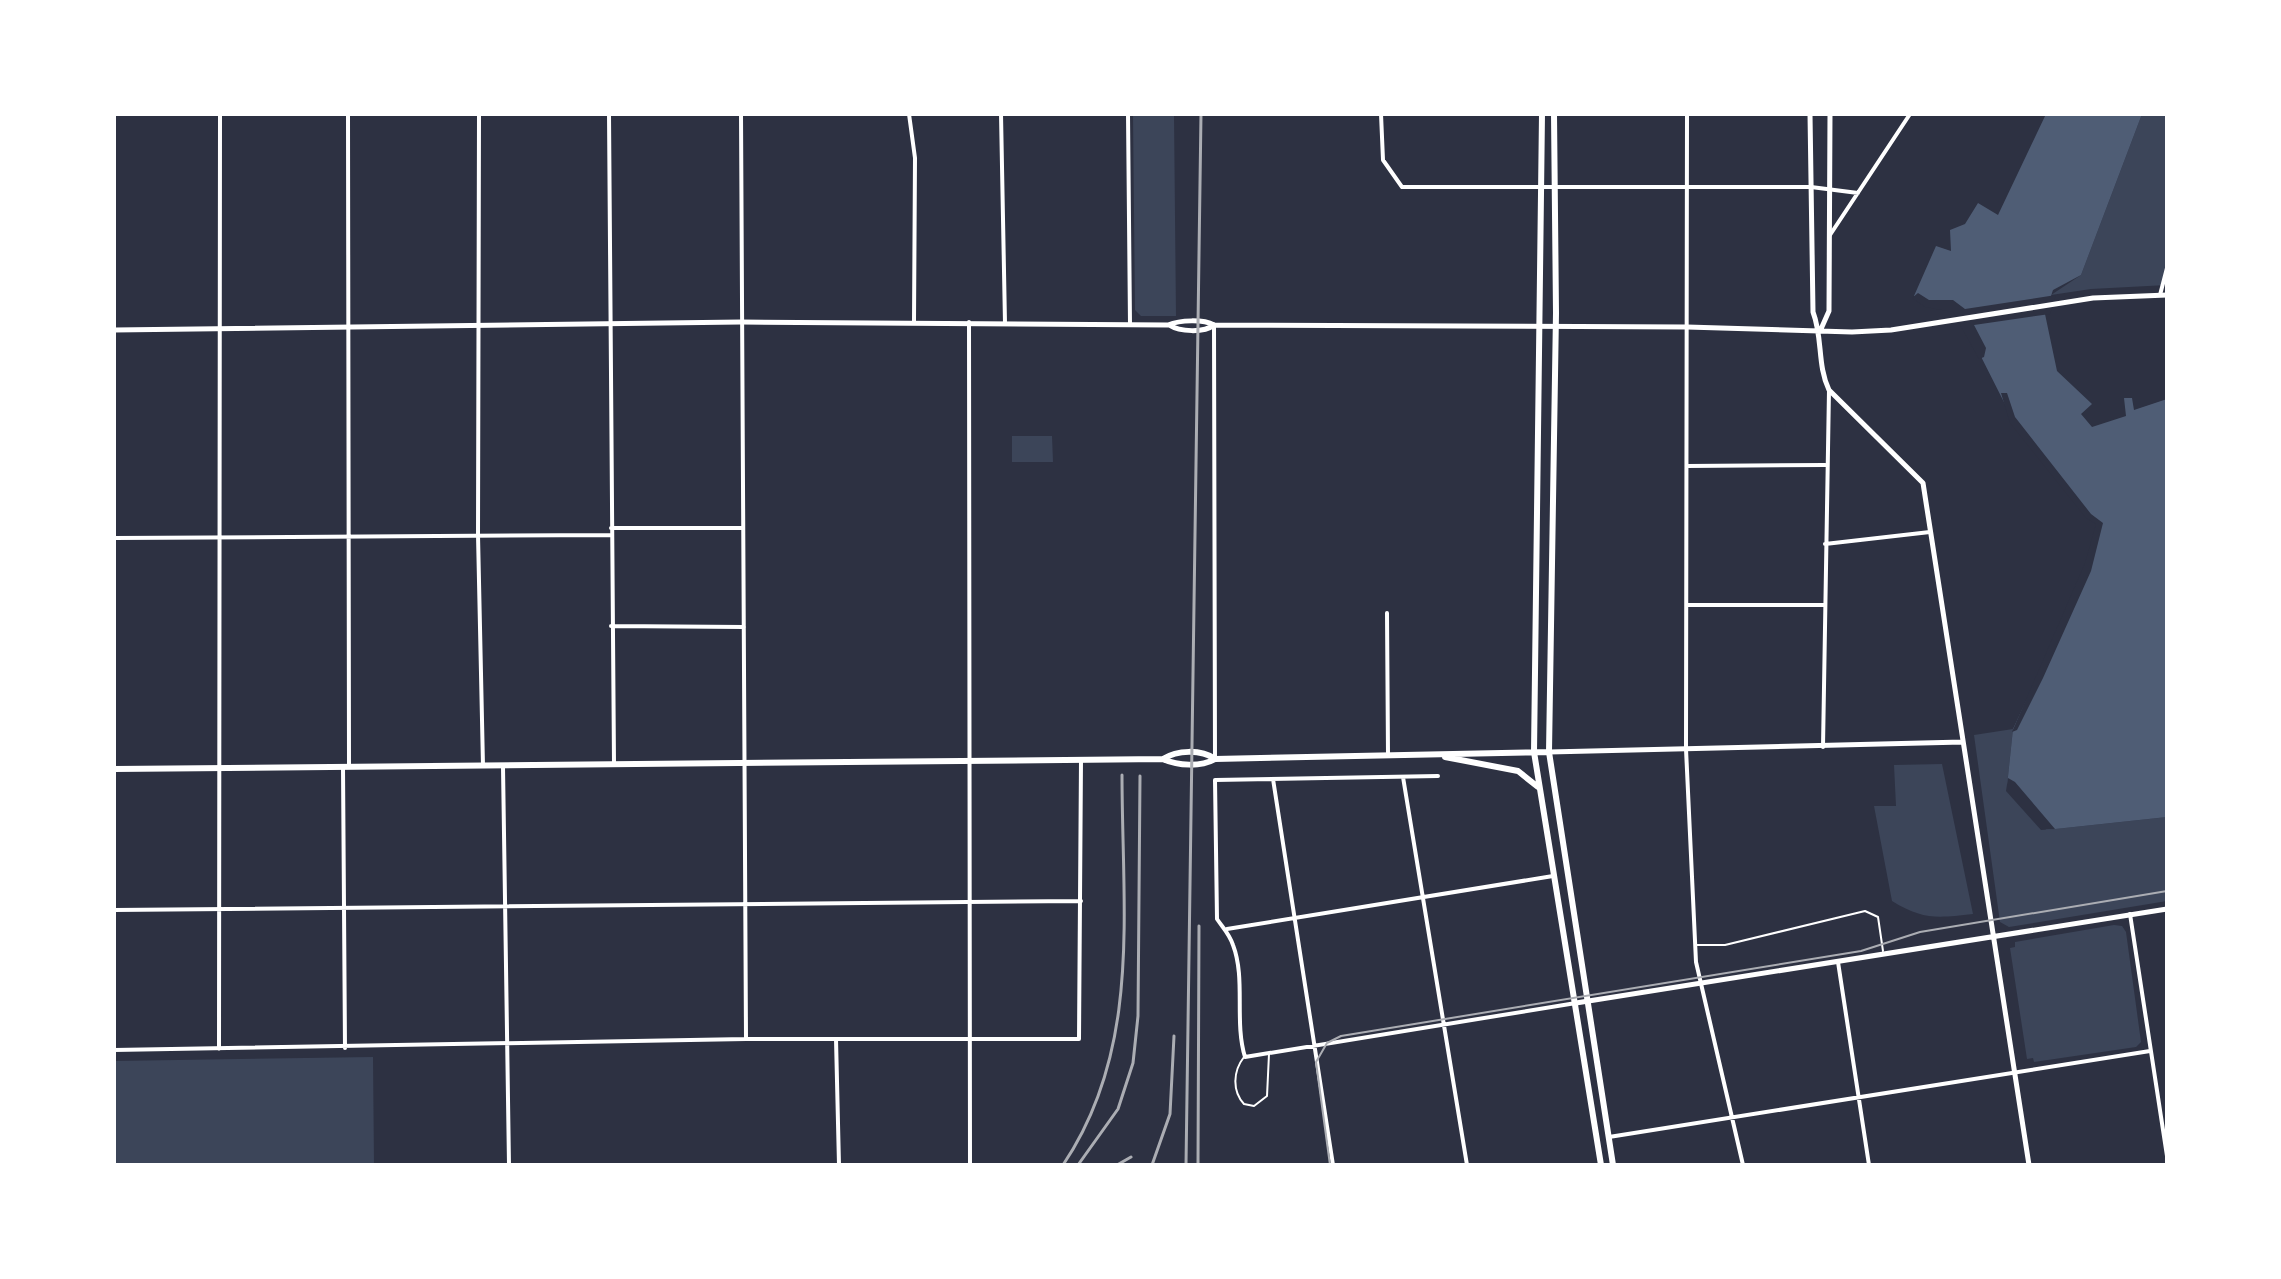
<svg xmlns="http://www.w3.org/2000/svg" width="2281" height="1279" font-family="'Playfair Display',serif">
<style>
.green{fill:#3c4559}
.water{fill:#4f5d75}
.pier{fill:#2d3142}
.lines{fill:none;stroke-linecap:round;stroke-linejoin:round}
.service{stroke:#fff;stroke-width:2}
.minor{stroke:#fff;stroke-width:4}
.tertiary{stroke:#fff;stroke-width:5}
.primary{stroke:#fff;stroke-width:6}
.tram{stroke:#abadb3;stroke-width:2}
.rail{stroke:#abadb3;stroke-width:3}
</style>
<rect width="100%" height="100%" fill="#2d3142"/>
<path class="green" d="M1133 114H1174L1176 316H1141L1135 310Z
M2142 114H2167V285L2091 289 2051 295 2081 275Z
M1012 436H1052L1053 462H1012Z
M2013 729 2007 786 2046 830 2167 817V901L2009 927 2000 922 1974 735Z
M1942 764 1973 914C1937 918 1923 920 1892 901L1874 806H1896L1894 765Z
M2114 925 2122 926 2126 932 2141 1042 2136 1047 2034 1062 2033 1058 2027 1059 2010 948 2015 947V942Z
M373 1057 374 1165H114V1061Z"/>
<path class="water" d="M2046 114H2142L2081 275 2053 290 2045 314 2057 371 2092 404 2081 414 2092 427 2126 416 2124 398H2132L2134 410 2167 399V817L2046 830 2007 786 2013 729 2090 562 2100 526 2013 420 1957 309 1914 296 1936 246 1951 251 1950 230 1965 224 1978 203 1998 215Z"/>
<path class="pier" d="M1918 293 1929 300H1953L1965 309 2056 295 2050 314 1974 325 1986 348 1984 357 1979 359 1953 312 1925 307 1912 298Z
M2001 393H2007L2015 417 2091 514 2103 523 2091 571 2043 678 2017 730 2012 732 2085 563 2096 524 2086 518 2010 423Z
M2008 778 2015 782 2055 829 2041 830 2006 791Z"/>
<g class="lines">
<path class="service" d="M1696 945H1725L1865 911 1878 917 1883 951
M1244 1057C1233 1071 1232 1091 1244 1104L1254 1106 1267 1096 1269 1054"/>
<path class="minor" d="M348 114 349 767
M479 114 478 535 483 766
M609 114 614 764
M741 114 746 1039
M909 114 915 158 914 322
M1001 114 1005 323
M1128 114 1130 325
M1381 114 1383 160 1402 187H1811L1858 193
M1687 114 1686 749 1696 962 1743 1165
M1830 235 1910 114
M2160 295 2167 268
M969 322 970 1165
M1214 325 1215 759
M1687 466 1825 465
M611 528H743
M114 538 611 535
M1825 544 1930 532
M1687 605H1825
M1387 613 1388 755
M611 626 744 627
M1823 747 1829 390
M343 767 345 1048
M503 767 509 1165
M1438 776 1215 780 1217 919C1223 928 1229 933 1233 945 1246 979 1234 1021 1245 1057L1576 1003
M1403 777 1467 1165
M1273 779 1333 1165
M114 910 1081 901
M2130 914 2167 1156
M1227 929 1553 876
M1838 962 1869 1165
M836 1039 839 1165
M219 1049 220 114
M114 1050 746 1039H1079L1081 760
M1609 1137 2150 1051"/>
<path class="tertiary" d="M1810 114 1813 312C1823 338 1817 365 1829 390L1923 483 2029 1165
M1169 325C1180 332 1204 333 1214 325
M1821 329 1829 311 1830 114
M114 330 741 322 1168 325C1180 320 1203 319 1214 325L1687 327 1852 332 1891 330 2093 298 2167 295
M1549 752 1963 742
M1576 1003 2167 909"/>
<path class="primary" d="M1542 114 1534 752 1601 1165
M1554 114 1556 313 1549 752 1613 1165
M1445 757 1518 771 1538 787
M1163 759C1177 750 1201 749 1215 759
M114 769 1163 759C1178 766 1201 767 1215 759L1549 752"/>
<path class="tram" d="M1330 1165 1316 1062 1327 1043 1341 1036 1861 951 1920 932 2167 891"/>
<path class="rail" d="M1063 1165C1142 1048 1122 911 1122 775
M1078 1165 1118 1109 1133 1063 1138 1016 1140 776
M1117 1165 1131 1157
M1152 1165 1170 1114 1174 1036
M1186 1165 1201 114
M1198 1165 1199 926"/>
</g>
<rect width="2281" height="1279" fill="none" stroke="#ffffff" stroke-width="232"/>
</svg>
